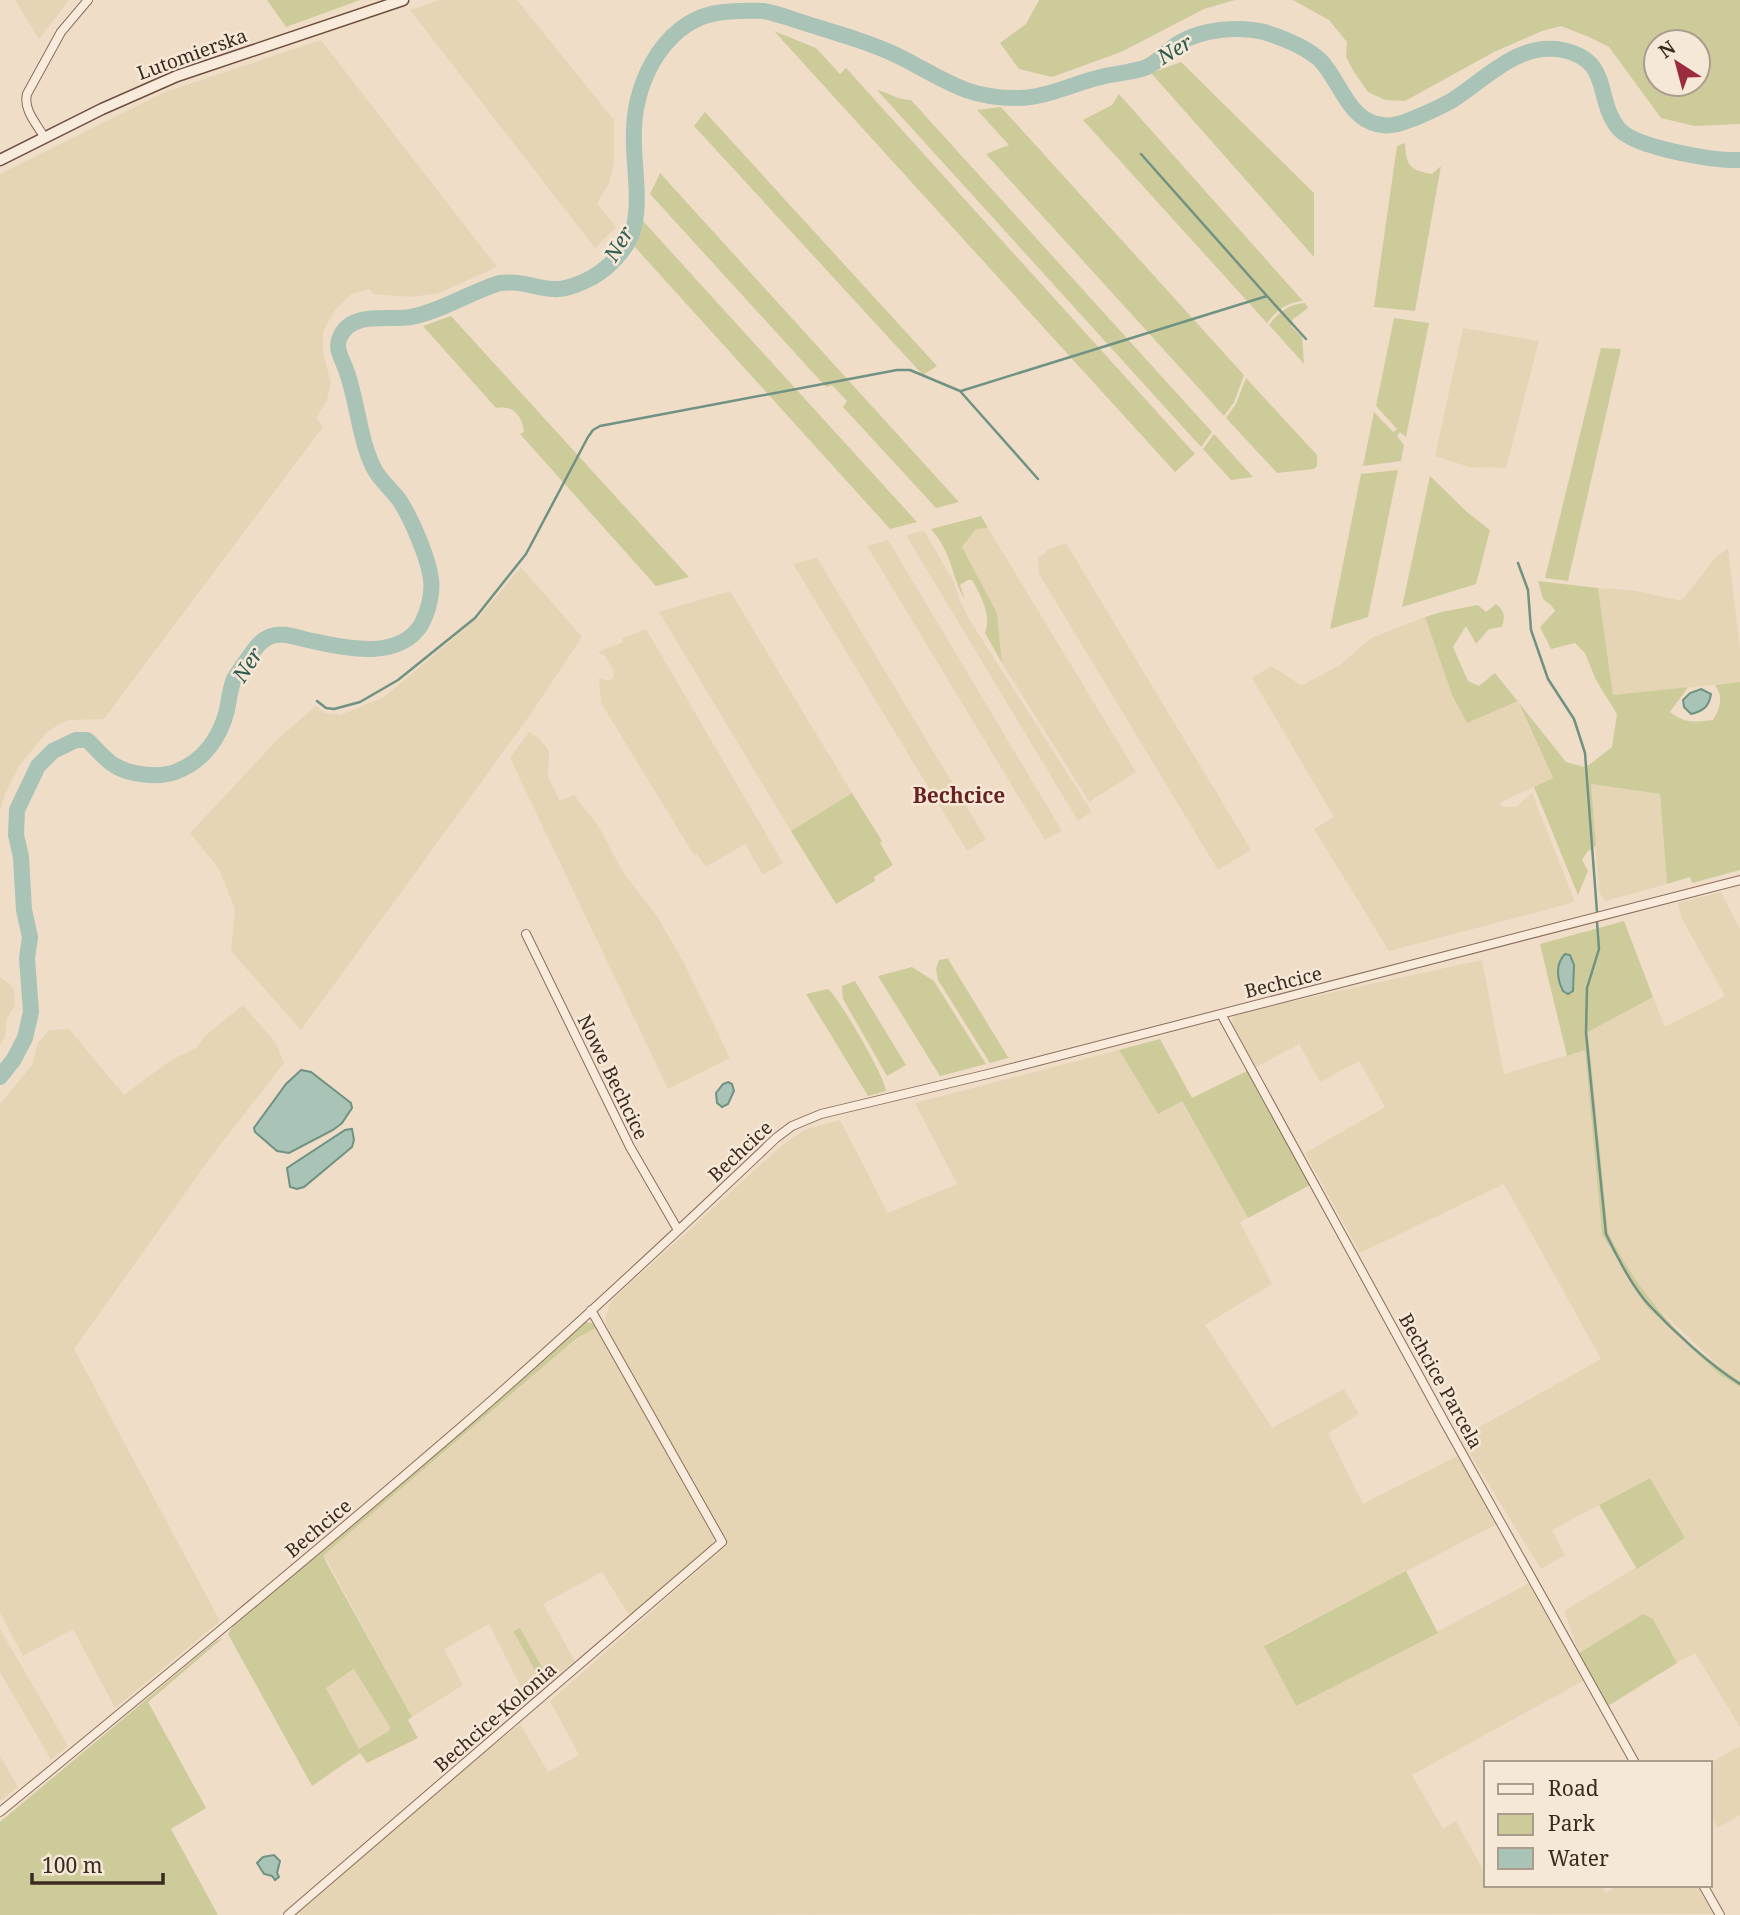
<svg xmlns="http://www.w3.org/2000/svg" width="1740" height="1915" font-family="'Noto Serif',serif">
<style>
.farmland{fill:#e5d5b5}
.green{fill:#cecb9b;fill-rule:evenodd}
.water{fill:#a9c3b7;stroke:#6f9283;stroke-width:2}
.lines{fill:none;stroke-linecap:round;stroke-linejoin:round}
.stream{stroke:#6f9283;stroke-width:2.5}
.river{stroke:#a9c3b7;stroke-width:16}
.street-casing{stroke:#8b6d5c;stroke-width:10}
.secondary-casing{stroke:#6d4f3f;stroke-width:13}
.street{stroke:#f9ebdb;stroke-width:8}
.secondary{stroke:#f9ebdb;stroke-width:10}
.labels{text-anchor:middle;stroke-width:5;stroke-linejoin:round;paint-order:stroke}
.street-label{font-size:19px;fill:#3c2920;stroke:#f6e8d7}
.water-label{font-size:21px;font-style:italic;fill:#2f5b51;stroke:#f6e8d7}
.neighbourhood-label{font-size:21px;font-weight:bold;fill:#69221f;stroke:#f6e8d7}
</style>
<rect width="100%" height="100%" fill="#efddc8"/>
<path class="farmland" d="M15 0H69L39 39Z
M440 0H517L614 120V163L609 183 597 203 616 227 595 248 410 10Z
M321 40 497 267 439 293 411 297 373 294 369 289 359 292 351 294 335 310 323 331V353L331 383 327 400 316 418 323 427 104 719 69 720 58 725 46 733 19 766 5 794 0 811V174L165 92Z
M1463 328 1539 341 1506 468 1469 467 1435 456Z
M988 528 1136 772 1093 799 1090 803 1002 663 997 613 962 547 976 529Z
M924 531 954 582 960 601 971 622 1090 809 1091 812 1078 821 906 535Z
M888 540 1062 831 1045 840 867 546Z
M1066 543 1251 850 1218 870 1039 574 1038 557 1046 553V550Z
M1728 548 1740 649V682L1613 695 1598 588 1631 590 1678 600 1683 599 1715 558Z
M817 558 986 839 967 851 793 564Z
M521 567 582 637 530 715 301 1030 231 951 235 909 219 869 190 833 279 738 316 706 325 713 340 715 384 697 480 616Z
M730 591 852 793 791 831 659 612Z
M1425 617 1452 695 1517 700 1553 778 1499 803 1502 807H1516L1532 793 1575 902 1389 951 1314 829 1334 817 1252 678 1271 666 1299 684H1304L1339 666 1371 638Z
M646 629 783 863 763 875 745 844 706 867 697 854 694 855 601 703 599 678 608 681 613 678 614 671 605 656 598 652 623 642 622 638Z
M529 732 539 738 549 751 548 777 560 801 574 795 599 827 623 872 657 916 683 961 730 1058 668 1089 510 758Z
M1591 784 1660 794 1667 884 1605 901 1599 892Z
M1721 892 1740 929V1381L1723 1370 1650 1301 1623 1261 1608 1232 1588 1032 1653 997 1665 1027 1725 996 1681 917 1678 903Z
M1482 960 1504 1074 1585 1050 1602 1236 1646 1306 1720 1375 1740 1387V1727L1695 1653 1677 1663 1653 1619 1643 1615 1579 1653 1564 1611 1685 1538 1650 1478 1552 1530 1565 1555 1541 1569 1460 1438 1601 1359 1504 1184 1360 1253 1305 1153 1385 1107 1359 1061 1320 1082 1299 1044 1256 1067 1232 1024 1233 1016 1261 1008Z
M0 977 9 983 14 990 15 1005 7 1018 5 1037 0 1045Z
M243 1005 276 1043 284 1063 210 1158 74 1349 220 1621 115 1708 73 1629 23 1656 0 1613V1104L32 1065 38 1043 49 1030 69 1029 124 1095 171 1060 196 1048 206 1035Z
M1119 1050 1158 1113 1181 1100 1248 1218 1240 1222 1272 1284 1205 1325 1272 1428 1344 1389 1359 1414 1328 1433 1363 1504 1457 1456 1497 1524 1264 1645 1296 1706 1531 1582 1583 1676V1681L1412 1775 1443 1829 1456 1821 1486 1875V1885H1601L1606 1893 1619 1885H1696L1714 1914 296 1915 483 1753 520 1724 548 1772 579 1755 550 1701 727 1545 609 1332 605 1319 611 1301 780 1147 804 1130 840 1120 888 1213 957 1184 915 1103Z
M596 1328 714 1538 712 1546 630 1617 602 1572 543 1604 575 1661 550 1681 520 1628 513 1631 544 1687 528 1701 489 1624 444 1649 463 1685 412 1717 324 1555 577 1339Z
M0 1629 68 1746 51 1760 0 1672Z
M355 1669 390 1727V1731L359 1750 326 1688Z
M1740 1746V1815L1717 1828 1710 1816V1763Z
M0 1756 18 1787 0 1801Z"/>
<path class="green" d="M267 0H360L286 27Z
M1039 0H1235L1204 9 1121 52 1052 77 1019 69 1000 43 1026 24Z
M1293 0H1740V124L1694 126 1661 118 1609 47 1589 37 1561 26 1542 31 1494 52 1405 101 1385 100 1368 92 1354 72 1346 57 1347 42 1329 20ZM1656 42H1698V84H1656Z
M774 31 816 48 840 74 846 68 1195 454 1175 472Z
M1181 62 1314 193V257L1151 73Z
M877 90C890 93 898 100 911 100L1212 432 1201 447Z
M1119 94 1303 301C1286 303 1277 310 1267 323L1083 120 1112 105Z
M1001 107 1244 375 1234 402 1224 416 986 154 1009 145 977 110Z
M705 112 937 366 923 375 694 126Z
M1405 143C1406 165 1409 170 1432 174L1441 166 1415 311 1374 307 1397 146Z
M660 173 959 502 936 508 843 407 847 401 832 385 826 387 650 194Z
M643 221 917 522 890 529 634 246Z
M1305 303 1308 308 1292 320 1293 323 1291 326 1302 337 1304 364 1269 325C1279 312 1288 304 1305 303Z
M451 316 689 577 656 586 520 434 524 432C522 416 514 405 496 408L423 326Z
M1394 318 1429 323 1406 437 1400 432 1397 436 1404 445 1401 461 1363 466 1374 412 1393 432 1397 429 1376 406Z
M1601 348 1621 349 1568 581 1545 578Z
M1246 378 1317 455V466L1314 469 1277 473 1226 418 1236 404Z
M1214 434 1253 477 1231 480 1203 449Z
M1398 470 1368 617 1330 629 1361 474Z
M1430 476 1467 512 1490 530 1476 584 1402 607Z
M981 516 988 528 976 529 962 547 997 613 1002 663 985 633C992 617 981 595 972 580H968L960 585 965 600C951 576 953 554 931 529Z
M1538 581 1598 588 1613 695 1688 687 1670 712C1685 724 1695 722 1713 720 1720 708 1724 697 1715 685L1740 682V870L1692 883 1690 877 1667 884 1660 794 1591 784 1596 846 1588 851 1582 860 1588 871 1578 895 1534 787 1553 778 1518 701 1467 723 1452 695 1425 617 1441 612 1478 605 1486 612 1496 604C1505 611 1505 616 1502 627L1489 629 1476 644 1466 626 1453 647 1468 681 1479 686 1495 673 1566 762 1584 767 1589 765 1612 747 1617 714 1596 680 1585 653 1575 643 1551 649 1540 627 1555 611 1552 606 1543 599Z
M852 793 882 841 880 843 893 865 874 877 875 881 836 904 791 831Z
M1624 921 1653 997 1588 1032 1608 1232C1637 1291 1683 1346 1740 1381V1387L1720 1375 1646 1306 1602 1235 1585 1050 1567 1056 1540 944Z
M950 958 948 959 1008 1057H1011L990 1063 938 980 936 969 939 960Z
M912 967 934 981 986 1064 940 1076 878 976Z
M855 981 906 1065 887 1076 843 999 842 986Z
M828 989C840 999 885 1077 886 1091L868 1096 806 994Z
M1160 1039 1192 1098 1249 1070 1312 1184 1248 1218 1182 1101 1158 1114 1119 1050Z
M586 1322 592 1323 596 1328 576 1339 324 1555 325 1560 412 1717 408 1720 418 1738 367 1763 360 1753 312 1786 228 1634 234 1625 411 1476ZM354 1669 390 1727 389 1731 359 1749 326 1688Z
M1650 1478 1685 1538 1637 1569 1599 1505Z
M1406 1571 1438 1633 1296 1706 1264 1646Z
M1643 1614 1653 1619 1677 1663 1608 1706 1579 1653Z
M520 1628 550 1681 544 1687 513 1631Z
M223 1638 148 1702 206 1808 171 1829 218 1915H0V1822L216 1641Z"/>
<path class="water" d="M1701 689 1711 694C1709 707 1703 711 1691 714L1684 707 1683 700 1690 693Z
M1565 954 1570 955 1574 965 1573 991 1568 994 1563 991C1557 979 1555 964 1565 954Z
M301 1070 311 1072 351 1103 352 1108 342 1123 333 1130 289 1153 277 1151 255 1132 254 1128 286 1084Z
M728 1082 732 1084 734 1091 728 1104 722 1107 717 1103 716 1093 723 1084Z
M352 1129 354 1140 352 1147 304 1187 297 1189 290 1187 287 1168 345 1130Z
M274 1855 280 1861 277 1873 279 1877 275 1880 272 1876 264 1874 257 1863 263 1857Z"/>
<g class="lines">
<path class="stream" d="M1141 154 1267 296
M961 391 1267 296 1306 339
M1518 563 1528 590 1531 630 1548 679 1574 719 1585 753 1597 912
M317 701 326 708 334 709 360 702 398 680 475 618 526 554 588 437 593 430 600 426 897 370H910L960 391 1038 479
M1597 922 1599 949 1587 988 1586 1033 1606 1234C1618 1258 1631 1285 1649 1305 1674 1332 1709 1364 1740 1384"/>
<path class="river" d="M0 1077 14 1059 25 1038 31 1012 27 958 30 937 24 910 21 857 16 835 17 810 38 766 53 751 76 740H87C96 748 104 759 114 765 129 775 159 778 175 772 203 762 220 738 227 710 229 699 230 689 234 679 238 672 244 664 249 657 254 650 259 642 267 638 280 631 294 637 308 640 342 647 397 662 421 625 428 612 433 594 431 579 428 557 412 520 400 501 393 491 383 483 376 472 359 443 358 400 345 367 341 357 335 347 340 337 352 310 388 321 411 317 442 311 470 292 500 283 524 280 535 289 554 289 565 290 576 285 585 281 604 273 627 251 633 230 642 200 632 159 634 128 636 76 668 18 723 12 736 11 750 10 763 11 776 13 789 18 801 22 836 33 874 43 906 60 946 81 968 98 1016 98 1044 99 1074 83 1101 77 1116 73 1132 73 1147 67 1160 61 1167 50 1179 43 1202 29 1238 26 1264 32 1283 38 1305 46 1320 60 1339 79 1348 118 1377 124 1390 128 1402 123 1415 118 1427 113 1440 107 1451 101 1485 80 1518 41 1563 50 1613 61 1594 99 1619 129 1636 148 1714 161 1740 160"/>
<defs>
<path id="street" d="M44 137C37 124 23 110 27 94L61 32 88 0
M526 934 630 1147 678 1230
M1221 1014 1445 1423 1635 1763
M0 1812C157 1683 314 1554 468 1421 573 1330 675 1234 776 1138L792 1126 821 1114 992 1073 1740 880
M1703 1885 1720 1915
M288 1915 722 1542 591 1310"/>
<path id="secondary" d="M0 160 102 109 177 76 403 0"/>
</defs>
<use href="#street" class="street-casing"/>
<use href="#secondary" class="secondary-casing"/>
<use href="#street" class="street"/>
<use href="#secondary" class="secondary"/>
</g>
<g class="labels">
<g class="street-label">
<text transform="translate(192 54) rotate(-20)" y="7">Lutomierska</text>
<text transform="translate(1283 982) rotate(-14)" y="7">Bechcice</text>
<text transform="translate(613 1077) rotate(64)" y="7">Nowe Bechcice</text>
<text transform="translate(740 1151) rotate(-43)" y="7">Bechcice</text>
<text transform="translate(1441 1381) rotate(61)" y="7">Bechcice Parcela</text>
<text transform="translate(318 1528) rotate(-40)" y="7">Bechcice</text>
<text transform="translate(495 1717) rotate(-41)" y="7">Bechcice-Kolonia</text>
</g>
<g class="water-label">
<text transform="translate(1175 50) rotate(-31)" y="7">Ner</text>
<text transform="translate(619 244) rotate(-59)" y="7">Ner</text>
<text transform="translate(248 665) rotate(-57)" y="7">Ner</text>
</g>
<g class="neighbourhood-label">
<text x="959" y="803">Bechcice</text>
</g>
</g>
<rect x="1484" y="1761" width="228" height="126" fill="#f6e8d7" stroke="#ac9c8e" stroke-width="2"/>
<rect x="1498" y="1784" width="35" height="10" fill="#f9ebdb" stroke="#ac9c8e" stroke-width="2"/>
<text x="1548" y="1796" font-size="21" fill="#3c2920">Road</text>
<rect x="1498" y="1814" width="35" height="21" fill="#cecb9b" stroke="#ac9c8e" stroke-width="2"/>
<text x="1548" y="1831" font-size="21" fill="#3c2920">Park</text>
<rect x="1498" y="1848" width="35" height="21" fill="#a9c3b7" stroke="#ac9c8e" stroke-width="2"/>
<text x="1548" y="1866" font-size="21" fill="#3c2920">Water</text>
<g transform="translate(1677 63) rotate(324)"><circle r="33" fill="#f6e8d7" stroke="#ac9c8e" stroke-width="2"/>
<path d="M0-5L12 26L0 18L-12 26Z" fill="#9b2c40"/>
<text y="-10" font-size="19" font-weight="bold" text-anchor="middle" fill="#3c2920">N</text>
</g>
<path d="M32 1873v10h131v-10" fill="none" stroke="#3c2920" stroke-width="3.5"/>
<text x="42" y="1873" font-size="21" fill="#3c2920" stroke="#f6e8d7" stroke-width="5" paint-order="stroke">100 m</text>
</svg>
